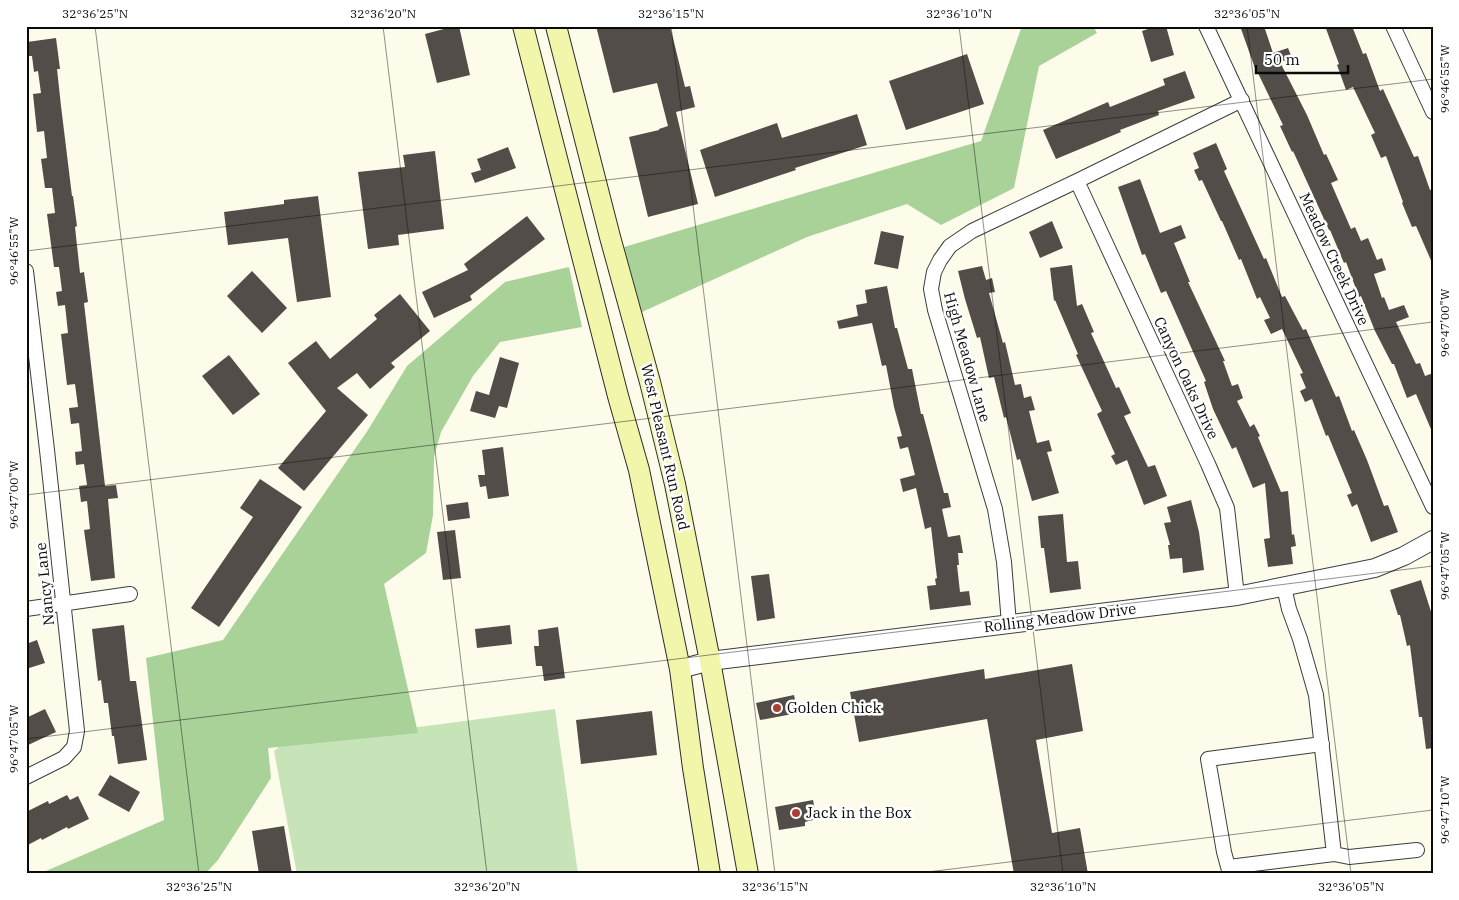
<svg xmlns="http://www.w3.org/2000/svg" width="1459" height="900" font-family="'IBM Plex Serif',serif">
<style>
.green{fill:#c7e3b8}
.forest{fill:#a9d299}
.building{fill:#524d48}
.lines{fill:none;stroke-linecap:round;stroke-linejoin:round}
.minor-casing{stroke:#3d3d3d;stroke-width:16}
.tertiary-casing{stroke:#3d3d3d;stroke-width:20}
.secondary-casing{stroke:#2c2c2c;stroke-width:22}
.minor{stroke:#fff;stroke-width:14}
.tertiary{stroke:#fff;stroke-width:18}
.secondary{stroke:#f2f6ab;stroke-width:20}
.ticks{fill:none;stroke:#0a0a0a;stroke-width:1;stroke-opacity:0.45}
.poi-dot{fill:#ab4032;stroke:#fff;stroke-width:2}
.labels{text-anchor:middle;stroke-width:5;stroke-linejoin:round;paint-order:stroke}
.street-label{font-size:15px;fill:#0a0a0a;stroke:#fff}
.poi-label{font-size:15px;fill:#0a0a0a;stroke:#fff;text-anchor:start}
.neatline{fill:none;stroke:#0a0a0a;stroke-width:2}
.ticks-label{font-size:12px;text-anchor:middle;fill:#0a0a0a}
</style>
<rect width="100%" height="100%" fill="#fdfcea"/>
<path class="green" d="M555 709 578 874H297L274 751 281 745Z"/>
<path class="forest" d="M1022 26H1093L1097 33 1039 66 1014 188 941 225 907 204 807 237 642 312 624 247 981 141Z
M569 267 582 327 500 342 473 376 441 432 434 457 433 515 426 553 384 584 418 733 268 748 271 778 218 860 205 874H39L164 820 146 658 223 640 368 430 407 366 505 282Z"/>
<path class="building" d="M455 26H459L470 75 437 83 425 34Z
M596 26H670L685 87 690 86 695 107 676 112 698 204 648 217 629 137 659 130V129L668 126 657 83 613 93Z
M1157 26H1166L1174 55 1151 62 1142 31Z
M1240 26H1264L1273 53 1288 48 1292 58 1280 62 1307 115 1324 155 1326 154 1338 180 1331 183 1351 229 1355 227 1361 241 1368 238 1377 260 1382 258 1386 270 1374 274 1382 298 1384 297 1389 310 1404 305 1409 317 1396 322 1416 364 1420 363 1425 376 1433 373V434L1416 394 1407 398 1394 364H1392L1375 331 1361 296 1359 297 1346 262 1344 263 1330 230H1329L1293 151 1292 152 1280 126 1283 125 1257 71H1256Z
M1325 26H1352L1363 54 1366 53 1380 91 1383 89 1414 157 1418 156 1430 190 1433 189V265L1416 226 1412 227 1402 203 1403 202 1386 156 1381 158 1371 135 1375 133 1353 87 1346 90 1337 65 1339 64Z
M56 38 60 69H57L61 106 72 196H73L77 226 75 227 80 273 84 272 88 302 84 303 105 486 116 485 118 498 108 499 115 578 91 581 84 530 90 529 87 501 81 502 79 486 87 485 84 464 76 465 75 452 82 451 79 423 71 424 69 408 78 407 75 384 67 385 61 334 68 333 65 305 58 306 56 292 62 291 59 267H54L47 214 55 213 52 188H45L41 159 47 158 44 131 37 132 33 94 41 93 38 71 34 72 32 56H29L27 42Z
M967 54 984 104 906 130 889 81Z
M1185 71 1195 98 1158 111 1159 115 1120 130 1121 132 1056 159 1043 130 1108 102 1110 107 1165 85 1163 79Z
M857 114 867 145 795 168 796 170 715 197 700 150 777 123 782 138Z
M1216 143 1227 169 1224 171 1264 259 1266 258 1282 297 1285 296 1303 330 1306 329 1336 397 1339 396 1352 431 1354 430 1367 460 1384 506 1388 505 1398 532 1371 542 1357 504 1352 507 1347 495 1352 493 1328 435 1326 436 1312 399 1305 402 1300 391 1306 388 1300 374 1303 373 1282 329 1271 334 1264 320 1270 318 1260 297 1257 299 1241 259 1239 260 1222 221H1221L1202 180 1199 181 1194 170 1199 168 1193 153Z
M508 147 516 168 475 183 471 173 481 170 477 159Z
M435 151 444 229 398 235 399 245 368 249 358 172 405 167 403 155Z
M1140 179 1160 233 1181 225 1186 238 1174 243 1190 282H1188L1225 361H1223L1232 386 1238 384 1243 398 1237 401 1250 427 1254 424 1260 436 1258 437 1281 492 1288 491 1292 535 1294 534 1296 546 1291 547 1293 564 1268 567 1264 539 1270 538 1265 483 1253 488 1236 447 1232 449 1213 409 1204 382 1206 381 1166 291 1161 293 1145 254 1142 255 1118 187Z
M318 196 331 297 297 302 288 238 228 245 224 212 284 204V200Z
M527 216 545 239 470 296 472 300 434 318 422 292 468 270 464 264Z
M1052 221 1063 248 1040 258 1029 232Z
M881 231 904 236 898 269 874 264Z
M1072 265 1077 306 1082 304 1094 332 1091 333 1116 388 1119 387 1131 413 1124 416 1148 467 1155 465 1167 496 1144 505 1127 460 1116 465 1111 456 1115 454 1097 414 1102 411 1076 355 1078 354 1055 300 1054 301 1050 268Z
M982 266 986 280 992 278 995 292 989 293 1003 343 1005 342 1015 385 1021 384 1024 398 1031 396 1035 410 1029 411 1037 443 1049 440 1052 451 1047 452 1059 493 1032 501 1020 459 1017 460 1006 417 1004 418 994 377 989 378 980 337 977 338 965 299 958 271Z
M252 271 287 308 262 333 227 296Z
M887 286 895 328H897L908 369H912L921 414H923L944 493H948L951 507 942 509 948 537 960 535 963 553H958L959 565H957L960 592 969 591 971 605 930 610 927 586 936 585 935 579 937 578 931 527 925 529 916 488 903 492 900 479 915 475 908 447 900 449 897 437 902 436 894 407 886 365 882 366 872 323 839 329 837 321 858 316 856 305 867 303 865 290Z
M400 294 430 331 391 363 395 367 370 389 357 373 337 388 368 415 304 491 278 468 326 411 288 363 316 341 330 359 377 319 374 315Z
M229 355 260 394 233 415 202 376Z
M500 357 519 363 507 408 499 406 495 418 470 411 476 391 489 395Z
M503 447 509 496 488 499 486 486 480 487 478 475H485L482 450Z
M260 479 302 507 219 627 191 608 253 517 240 508Z
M1191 500 1199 532 1204 570 1183 573 1182 558 1170 559 1168 545H1170L1164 523 1171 522 1167 507Z
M468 502 470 518 448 521 446 505Z
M1063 514 1067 562 1078 561 1081 589 1050 593 1044 548H1041L1038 516Z
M455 530 461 578 443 580 437 532Z
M769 574 775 618 757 621 751 576Z
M1421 580 1433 618V748L1426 749 1422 717H1419L1410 645 1407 646 1400 615H1398L1390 590Z
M124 625 130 681H136L147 760 118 764 114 736H112L108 703H104L101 680 98 681 92 629Z
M510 625 512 644 477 648 475 629Z
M558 627 565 678 544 681 542 666H536L534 646H539L538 630Z
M37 640 45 663 26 669V644Z
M1072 664 1083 731 1036 740 1052 833 1080 828 1088 874H1014L987 719 859 742 850 692 984 669 985 679Z
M794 695 798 713 760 720 756 703Z
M45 709 56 732 26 746V718Z
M652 711 657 755 581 764 576 720Z
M110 775 140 792 129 812 98 795Z
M67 795 70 800 78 796 89 819 68 829 67 827 42 840 41 838 26 846V812L48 801 49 804Z
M813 800 817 819 805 822V826L779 830 775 807Z
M284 826 292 874H259L252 831Z"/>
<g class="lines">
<defs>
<path id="minor" d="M1206 26 1433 507
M1393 26 1433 112
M1077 181 1208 464 1227 508 1237 596
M26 271 47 450 77 731 74 747 64 758 26 777
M1284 587 1289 609 1300 639 1316 695 1334 854
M26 609 130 594
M1009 624 1004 562 995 509 935 310 931 289 934 272 940 260 950 246 972 231 1077 181 1242 100
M1229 867 1334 854 1349 857 1417 850
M1230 874 1224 852 1208 759 1322 744"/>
<path id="tertiary" d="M680 669 710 661 1237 596 1375 568 1404 556 1433 540"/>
<path id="secondary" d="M523 26 618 396 639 470 680 669 693 768 710 874
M556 26 610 237 650 382 675 484 710 661 748 874"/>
</defs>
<use href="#minor" class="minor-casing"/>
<use href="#tertiary" class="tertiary-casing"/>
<use href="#secondary" class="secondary-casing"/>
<use href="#minor" class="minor"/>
<use href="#tertiary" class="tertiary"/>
<use href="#secondary" class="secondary"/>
</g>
<path class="ticks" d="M95 26 199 874M383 26 487 874M671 26 775 874M959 26 1063 874M1247 26 1351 874M26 251 1433 79M26 495 1433 322M26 739 1433 566M911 874 1433 810"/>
<g class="poi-dot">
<circle cx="777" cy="708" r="5"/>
<circle cx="796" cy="813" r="5"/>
</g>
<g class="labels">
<g class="street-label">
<text transform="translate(1334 259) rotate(65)" y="5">Meadow Creek Drive</text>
<text transform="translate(967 357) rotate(74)" y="5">High Meadow Lane</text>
<text transform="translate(1186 378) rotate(65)" y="5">Canyon Oaks Drive</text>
<text transform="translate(665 447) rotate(77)" y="5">West Pleasant Run Road</text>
<text transform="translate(45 584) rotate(-96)" y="5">Nancy Lane</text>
<text transform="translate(1060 618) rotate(-7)" y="5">Rolling Meadow Drive</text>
</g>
<g class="poi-label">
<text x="787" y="713">Golden Chick</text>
<text x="806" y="818">Jack in the Box</text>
</g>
</g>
<rect width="1459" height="900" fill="none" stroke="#ffffff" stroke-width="55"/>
<path d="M1256 65v8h92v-8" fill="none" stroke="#0a0a0a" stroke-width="2.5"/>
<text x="1264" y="65" font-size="15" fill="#0a0a0a" stroke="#ffffff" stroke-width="4" paint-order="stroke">50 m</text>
<rect x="28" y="28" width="1404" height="844" class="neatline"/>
<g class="ticks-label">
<text x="95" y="18">32°36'25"N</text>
<text x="383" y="18">32°36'20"N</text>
<text x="671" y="18">32°36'15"N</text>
<text x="959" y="18">32°36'10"N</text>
<text x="1247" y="18">32°36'05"N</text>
<text transform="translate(1445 79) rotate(-90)" y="4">96°46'55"W</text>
<text transform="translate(14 251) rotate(-90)" y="4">96°46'55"W</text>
<text transform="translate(1445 323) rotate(-90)" y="4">96°47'00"W</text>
<text transform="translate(14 495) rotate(-90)" y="4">96°47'00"W</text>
<text transform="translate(1445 566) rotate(-90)" y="4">96°47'05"W</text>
<text transform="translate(14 739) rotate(-90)" y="4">96°47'05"W</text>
<text transform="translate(1445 810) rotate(-90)" y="4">96°47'10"W</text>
<text x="199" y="891">32°36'25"N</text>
<text x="487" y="891">32°36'20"N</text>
<text x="775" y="891">32°36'15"N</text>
<text x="1063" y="891">32°36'10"N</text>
<text x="1351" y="891">32°36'05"N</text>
</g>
</svg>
